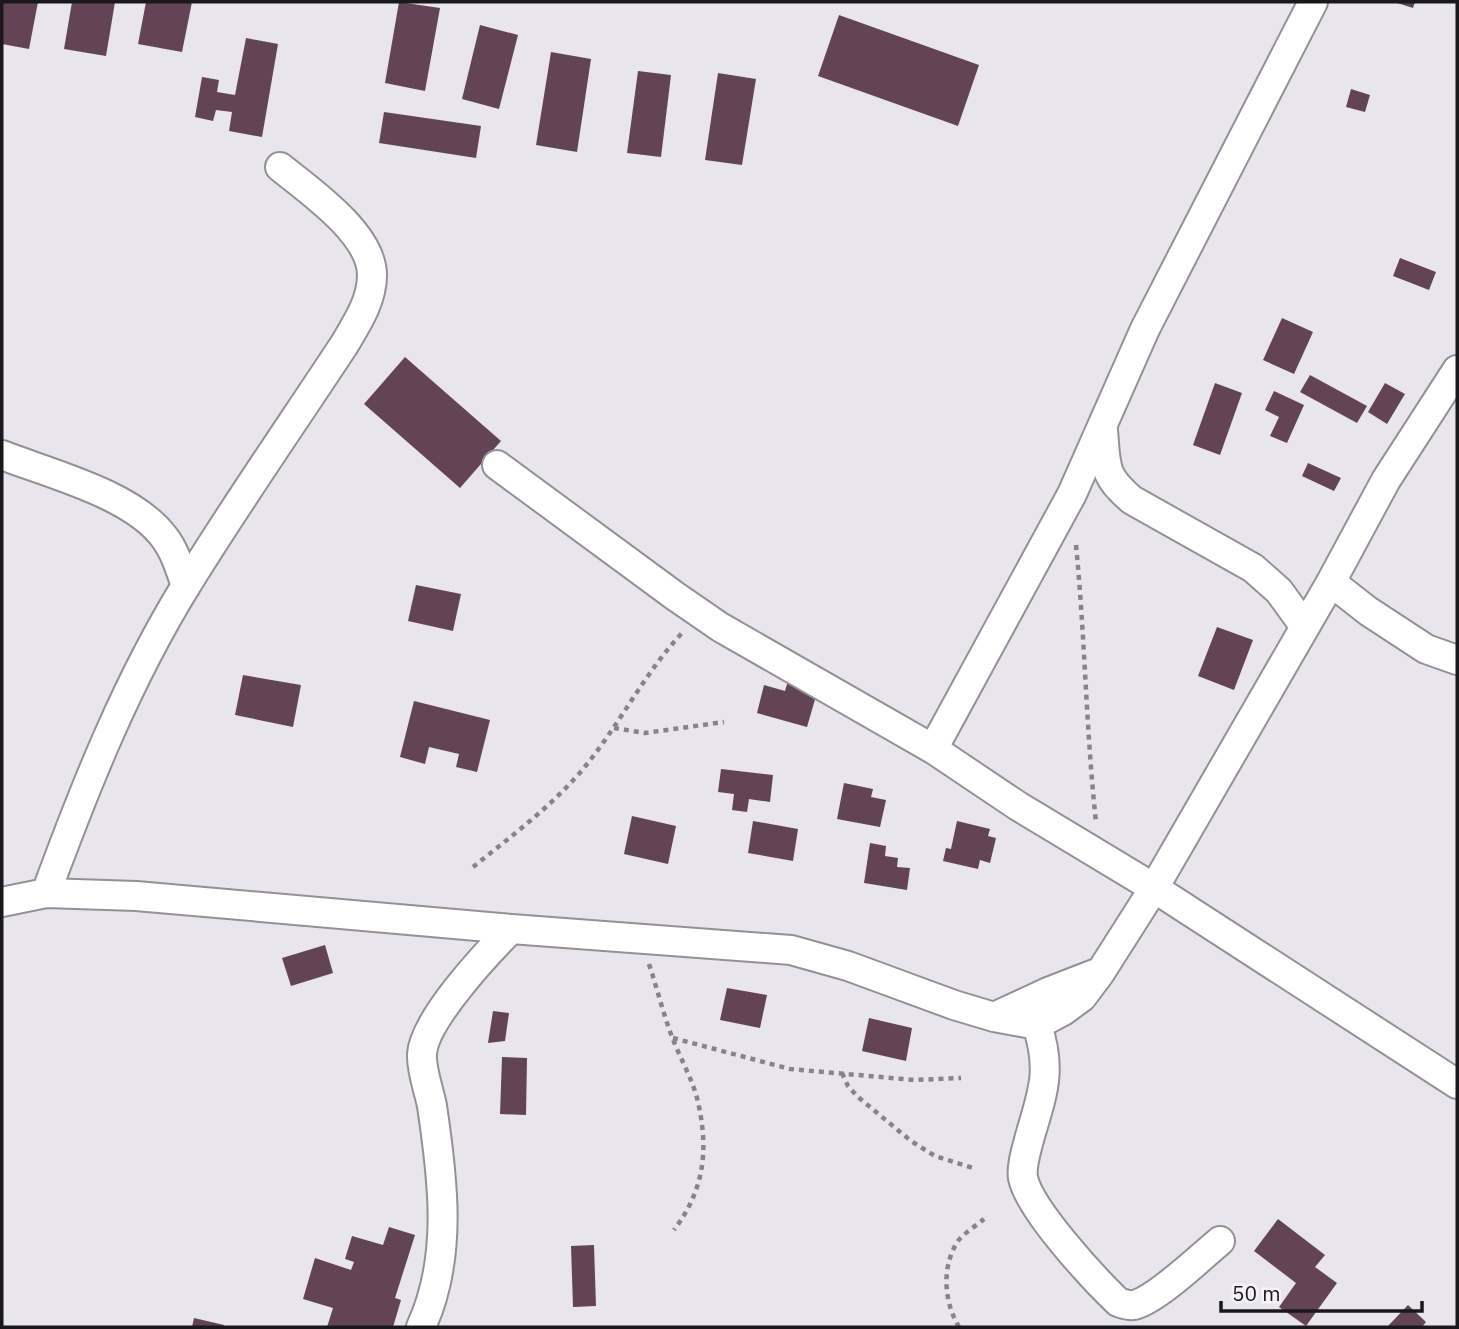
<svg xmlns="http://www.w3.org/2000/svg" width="1459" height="1329" font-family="'IBM Plex Sans',sans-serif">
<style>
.building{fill:#634456}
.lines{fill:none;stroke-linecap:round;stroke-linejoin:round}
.minor-casing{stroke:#949097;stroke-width:32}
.path{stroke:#868488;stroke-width:4.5;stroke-dasharray:5 5;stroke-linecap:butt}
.minor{stroke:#fff;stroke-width:28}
</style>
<rect width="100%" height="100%" fill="#e9e5ec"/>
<path class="building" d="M2 2H38L29 49 2 44Z
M72 2H115L106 56 64 49Z
M146 2H192L182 52 138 44Z
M399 2 440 8 425 91 385 83Z
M1394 2H1415L1413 8Z
M839 15 979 65 958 126 818 76Z
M480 25 518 35 499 109 462 99Z
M246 38 278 44 262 137 229 131 232 112 216 110 213 121 195 117 202 77 219 80 217 92 235 95Z
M551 52 591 59 577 152 536 145Z
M638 71 671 75 661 157 627 153Z
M718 73 756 79 742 165 705 160Z
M1351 89 1370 95 1365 112 1346 107Z
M384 112 481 126 476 158 379 143Z
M1400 258 1436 272 1429 290 1393 276Z
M1282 318 1313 332 1294 374 1263 360Z
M405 357 501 441 460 488 364 404Z
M1310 375 1367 406 1357 423 1300 392Z
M1215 383 1242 393 1220 455 1193 445Z
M1385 383 1405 394 1387 424 1368 412Z
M1274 391 1304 405 1287 443 1270 436 1279 417 1265 410Z
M1308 463 1341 478 1334 491 1302 476Z
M416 585 461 594 453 631 408 621Z
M1217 627 1253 640 1234 690 1198 676Z
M243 675 301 685 293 727 235 715Z
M789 677 805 682 803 692 816 696 807 727 757 713 764 685 785 691Z
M414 701 490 720 477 772 456 767 459 754 429 747 425 764 400 757Z
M721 769 773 775 770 802 749 799 747 812 732 810 734 794 718 792Z
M844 783 873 789 871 797 886 800 880 827 837 819Z
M632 816 676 826 668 864 624 854Z
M753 821 798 829 793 861 748 853Z
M957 821 990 829 988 836 996 838 990 863 980 860 978 869 943 861 946 848 951 849Z
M870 843 886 846 885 856 898 858 897 867 910 868 907 890 864 883Z
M325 945 333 973 291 986 282 958Z
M727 988 767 995 760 1028 720 1020Z
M493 1011 509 1013 505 1041 488 1043Z
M869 1018 912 1028 906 1061 862 1051Z
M502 1057 527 1058 526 1115 500 1114Z
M1278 1219 1325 1255 1315 1267 1337 1283 1306 1326 1279 1307 1296 1283 1254 1251Z
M389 1227 415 1235 395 1298 401 1300 393 1327H327L333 1308 303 1299 315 1258 351 1270 354 1262 345 1259 352 1236 383 1245Z
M594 1245 596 1306 573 1307 571 1246Z
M1408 1305 1426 1322 1422 1327H1387Z
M194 1318 224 1325 223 1327H192Z"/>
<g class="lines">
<defs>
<path id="minor" d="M1103 430C1106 466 1103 476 1132 500L1253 568 1279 591 1305 627
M2 455C50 474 132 494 164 537 175 551 180 569 186 586
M497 465 675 596 720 627 933 749 1018 806 1154 888 1457 1084
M1331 582 1368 611 1426 649 1457 660
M933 749 1072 494 1145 329 1313 2
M46 893C85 787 127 681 187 584 237 503 292 424 344 345 357 323 372 301 372 275 372 234 310 191 280 167
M2 902 46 893 136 896 511 929 791 950 848 966 954 1005 994 1017 1037 1025 1063 1011 1082 997 1100 973 1154 888 1331 582 1386 480 1457 370
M994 1017 1048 992 1097 973
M1037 1025C1052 1070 1043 1092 1030 1136 1027 1148 1021 1166 1023 1178 1030 1210 1093 1278 1118 1302 1124 1304 1128 1306 1134 1305 1156 1300 1201 1257 1220 1241
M421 1327C453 1258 443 1179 432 1106 429 1090 421 1070 422 1054 424 1020 487 953 511 929"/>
</defs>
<use href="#minor" class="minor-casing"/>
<path class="path" d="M1076 545C1085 637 1086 730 1096 822
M614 728 645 733 724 722
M473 867C514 834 559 801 591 759 623 718 647 670 683 632
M649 964C657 988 663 1013 672 1037 680 1058 693 1080 698 1102 709 1151 704 1190 674 1230
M673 1038 790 1069 914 1080 961 1078
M842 1073 848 1086 858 1097 911 1141 935 1156 973 1168
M959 1327C944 1302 941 1267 958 1241 964 1233 976 1226 984 1219"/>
<use href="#minor" class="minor"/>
</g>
<rect width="1459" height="1329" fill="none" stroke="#19181a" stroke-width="7"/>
<path d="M1221 1301v10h201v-10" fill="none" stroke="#19181a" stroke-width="3.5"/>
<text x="1232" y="1301" font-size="21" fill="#19181a" stroke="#f6f2fa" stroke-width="5" paint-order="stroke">50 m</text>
</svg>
